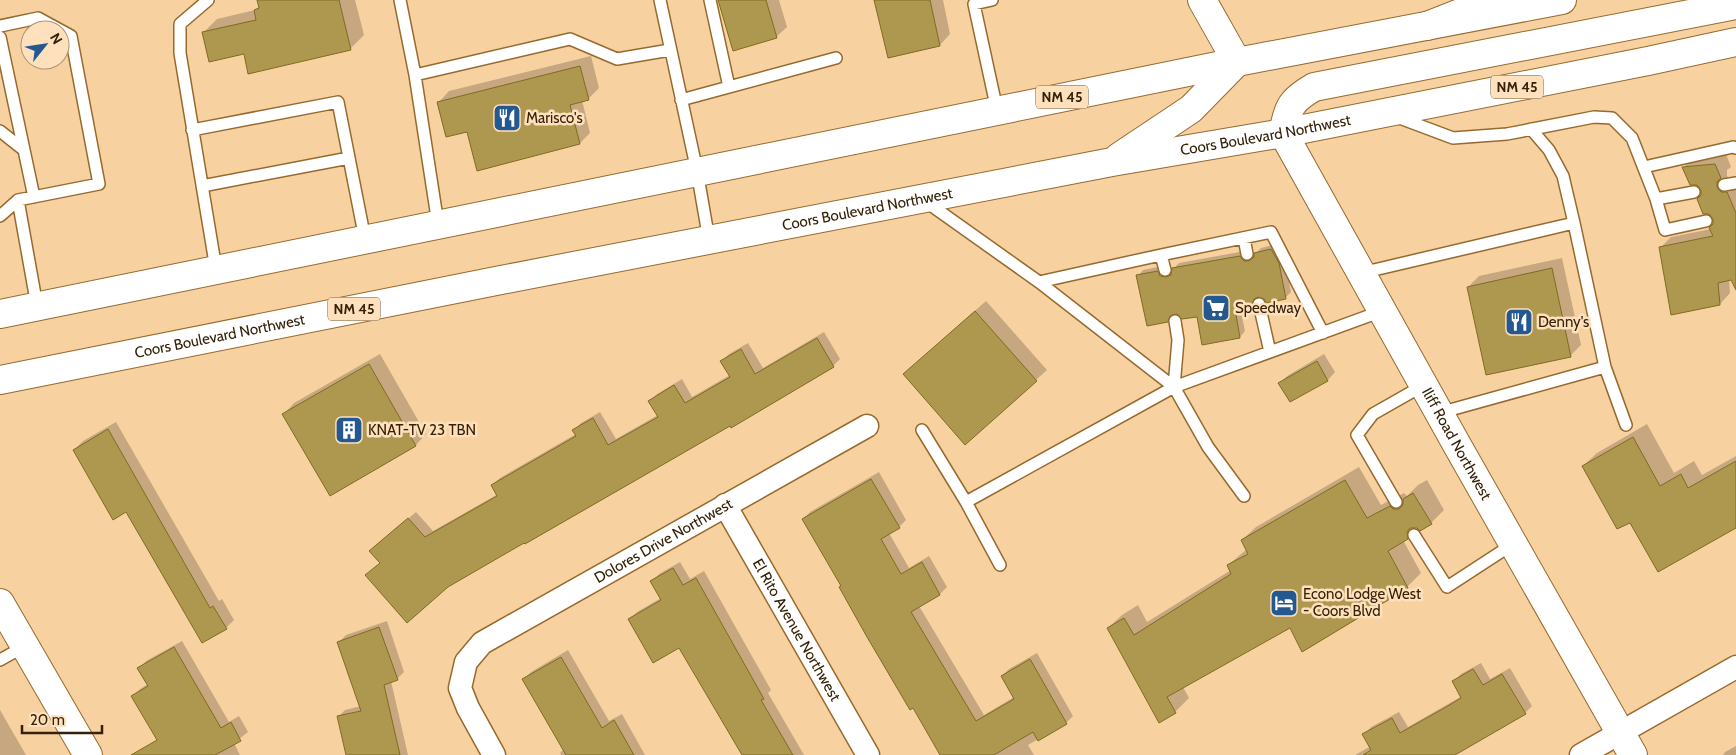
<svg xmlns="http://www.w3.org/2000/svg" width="1736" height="755" font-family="Cabin,sans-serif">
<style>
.shadow{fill:#0003}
.building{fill:#ae9850;stroke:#806b20}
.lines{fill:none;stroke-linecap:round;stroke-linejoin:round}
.service-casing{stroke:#966a2d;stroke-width:14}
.minor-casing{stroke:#966a2d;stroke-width:25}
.tertiary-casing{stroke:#966a2d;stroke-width:30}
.secondary-casing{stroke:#966a2d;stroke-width:30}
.primary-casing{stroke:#966a2d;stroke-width:30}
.motorway-casing{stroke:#966a2d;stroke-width:30}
.service{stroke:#fff;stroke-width:11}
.minor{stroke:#fff;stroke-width:22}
.tertiary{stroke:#fff;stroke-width:28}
.secondary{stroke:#fff;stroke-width:28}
.primary{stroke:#fff;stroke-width:28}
.motorway{stroke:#fff;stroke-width:28}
.labels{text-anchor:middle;stroke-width:5;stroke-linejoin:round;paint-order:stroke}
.shield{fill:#fee0bc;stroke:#715a3d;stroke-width:1}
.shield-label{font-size:14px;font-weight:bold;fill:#342107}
.poi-label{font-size:15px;fill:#342107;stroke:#fee0bc;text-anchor:start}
.street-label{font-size:15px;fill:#342107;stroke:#fee0bc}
</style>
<rect width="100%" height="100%" fill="#f8d1a1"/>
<path class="shadow" d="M258 0H355L364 35 350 49 245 52 204 32 217 19 255 10 260 6Z
M719 0H779L787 27 776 37Z
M875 0H943L950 34 940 45Z
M591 56 599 88 588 99 582 100 590 133 580 143 468 130 439 102 449 91Z
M1726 154 1731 167 1727 170V176L1732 182H1736V277L1729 279 1730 293 1720 304 1660 248 1671 237 1711 229 1714 224V218L1702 195 1703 190 1684 167 1694 157Z
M1277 244 1284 258 1291 292 1285 298H1265L1258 295 1257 299 1251 305 1240 307 1245 331 1240 337 1198 315 1178 313 1173 314 1167 321 1138 276 1143 270 1163 266 1165 271 1173 272V269L1179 263 1245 251 1250 256H1255L1256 253 1261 248Z
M1562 258 1581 345 1570 356 1468 287 1479 276Z
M986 301 1047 370 1036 380 915 364Z
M824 332 840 359 833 366 730 425 381 562 378 544 416 512 433 531 498 494 492 485 500 478 576 434 574 430 581 423 600 412 616 439 658 415 650 401 657 394 682 379 692 397 730 375 722 361 729 354 748 343 763 368Z
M380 354 426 434 416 445 330 494 284 414 294 403Z
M1324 354 1335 372 1328 380 1290 401 1280 383 1287 376Z
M116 422 219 601 222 599 234 620 226 628 74 450 83 441Z
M1647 424 1674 473 1694 461 1702 475 1736 456V526L1630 521 1583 466 1597 453Z
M1359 467 1381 505 1404 493 1407 496 1418 485 1427 480 1444 510 1431 523 1418 527 1403 540 1421 573 1407 587 1290 626 1183 687 1189 698 1175 712 1159 721 1108 628 1122 615 1138 605 1147 622 1231 570 1228 565 1247 549 1242 540 1256 527Z
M879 472 906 520 899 527 889 533 909 568 929 556 947 587 940 594 919 606 984 715 1014 697 1002 676 1009 669 1037 653 1073 716 1066 723 1028 745 1034 755H942L803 519 810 512Z
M680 562 690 579 704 571 771 690 768 693 804 755H743L679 646 630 619 637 612 661 598 652 581 659 574Z
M387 621 404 672 397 679 391 681 408 755H347L338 717 345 710 361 706 339 642 346 635Z
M182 641 229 722 239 716 248 732 234 743 240 755H164L158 740 133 696 140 689 148 684 139 669 146 661Z
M568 650 609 721 622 714 645 755H561L560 753 564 749 524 679 531 672Z
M1481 663 1490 679 1510 668 1532 706 1525 713 1452 755H1355L1371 746 1364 735 1371 727 1399 712 1408 727 1462 696 1454 682 1461 674Z
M0 710 26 755H0Z
M1736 746V755H1723L1725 752Z"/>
<path class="building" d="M257 0H339L351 50 248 74 244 54 209 62 202 32 256 20 254 10 259 8Z
M718 0H766L777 38 733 51Z
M874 0H930L940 46 888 58Z
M580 66 589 100 570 105 580 144 477 171 467 132 446 137 437 102Z
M1715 164 1721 178 1717 182V187L1721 192H1727L1736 213V290L1731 280 1718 283 1720 305 1671 315 1659 247 1713 236 1709 228 1713 224V219L1709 214H1703L1697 199 1701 195V190L1697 185H1690L1682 167Z
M1271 249 1279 263 1286 299 1266 303 1264 299 1258 297 1254 299 1252 306 1235 309 1240 338 1202 345 1197 317 1182 319 1177 314 1170 316 1168 322 1147 326 1136 275 1158 271 1160 276 1166 277 1171 275 1172 268 1240 256 1244 261H1249L1254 257V253Z
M1552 268 1571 357 1486 375 1467 287Z
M975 311 1037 381 965 445 903 374Z
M817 338 834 367 731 428 730 426 525 544 524 543 448 587 407 623 365 575 380 563 369 551 408 518 425 537 497 496 491 485 576 436 572 430 593 418 608 445 658 417 648 401 674 385 685 403 730 377 720 361 741 349 755 374Z
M1317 361 1328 381 1290 402 1278 383Z
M369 364 416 446 330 496 282 414Z
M108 429 210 608 213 606 227 629 202 643 126 512 113 520 73 450Z
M1633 437 1660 486 1681 474 1688 488 1736 461V528L1658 572 1630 523 1617 529 1582 466Z
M871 479 900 528 881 539 901 574 922 562 940 595 911 612 976 721 1014 699 1001 676 1030 659 1067 724 1038 741 1033 732 994 755H940L913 708 910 710 867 637 839 587 841 586 802 519Z
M1345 480 1367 518 1390 506 1393 509H1399L1403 505V499L1413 493 1432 524 1420 531 1417 528H1410L1407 532 1408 539 1388 551 1408 588 1302 652 1290 628 1167 697 1176 713 1159 723 1107 628 1124 618 1134 635 1231 574 1227 565 1248 554 1241 540Z
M673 568 683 585 696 578 764 699 761 700 793 755H742L679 648 653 663 628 619 661 600 650 581Z
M379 627 398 680 384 685 400 755H346L337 716 361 711 337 642Z
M174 647 221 728 231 722 241 741 215 755H131L157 740 131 696 148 686 137 668Z
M561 657 602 728 614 720 634 755H566L522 679Z
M1473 669 1483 685 1502 674 1526 714 1455 755H1363L1371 750 1362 734 1392 718 1400 733 1446 707 1461 698 1452 681Z"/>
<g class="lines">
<defs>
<path id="service" d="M208 0 180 24V53L216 269
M400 0 415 75
M660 0 697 171 709 240
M710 0 729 87
M992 0 974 4 997 110
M0 26 38 18 60 30
M0 37 34 197
M681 100 836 58
M1397 117 1453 138 1507 134 1594 117 1612 118 1632 138 1656 199 1665 230 1706 221
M1531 129 1549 150 1563 176 1574 223
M192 130 338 102 365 239
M0 131 24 150
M1644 167 1733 147 1736 148
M1724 185 1736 183
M202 186 349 158
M1656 199 1694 192
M925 201 1039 282 1174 387 1382 311
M0 216 18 200
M438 224 415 75 570 39 617 59 670 50
M1244 238 1247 254
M1161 255 1165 270
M1361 273 1574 223 1605 367 1439 413
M1039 282 1161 255 1271 232 1323 333
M1259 304 1270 352
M37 306 18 200 99 184 71 36 60 30
M1605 367 1626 425
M1174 387 1178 340 1175 321
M922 430 966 502 1000 565
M966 502 1174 387 1208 447 1244 496
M1396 502 1357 435 1373 414 1424 385
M1414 535 1447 587 1513 544
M0 660 25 646"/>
<g id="minor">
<path id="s1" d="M725 505 868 755"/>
<path id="s2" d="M494 755 468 708 460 688 466 662 482 643 867 426"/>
<path d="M1581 755 1736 667"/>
</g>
<path id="tertiary" d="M1202 0 1237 62
M0 603 88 755"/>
<g id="secondary">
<path id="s3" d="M1283 133 1457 445 1633 755"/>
</g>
<g id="primary">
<path d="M1283 133C1289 106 1290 101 1314 87L1736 5"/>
<path d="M1119 157 1191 109 1237 62"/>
<path d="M0 314 1237 62 1562 0"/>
<path id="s4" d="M0 380 501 280 1112 162 1283 133 1648 61 1736 42"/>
</g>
<path id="motorway" d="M1427 26 1493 0"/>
</defs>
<use href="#service" class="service-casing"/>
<use href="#minor" class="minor-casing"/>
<use href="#tertiary" class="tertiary-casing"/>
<use href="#secondary" class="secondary-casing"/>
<use href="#primary" class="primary-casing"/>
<use href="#motorway" class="motorway-casing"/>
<use href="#service" class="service"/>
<use href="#minor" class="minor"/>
<use href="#tertiary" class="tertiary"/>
<use href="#secondary" class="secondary"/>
<use href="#primary" class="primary"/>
<use href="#motorway" class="motorway"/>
</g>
<defs>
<symbol id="restaurant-square" viewBox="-11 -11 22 22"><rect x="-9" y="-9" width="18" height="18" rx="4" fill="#245891" stroke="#fee0bc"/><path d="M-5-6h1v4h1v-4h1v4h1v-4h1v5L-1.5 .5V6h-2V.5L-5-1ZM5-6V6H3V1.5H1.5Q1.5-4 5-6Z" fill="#fff"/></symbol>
<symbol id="supermarket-square" viewBox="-11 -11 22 22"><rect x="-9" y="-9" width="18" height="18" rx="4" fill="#245891" stroke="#fee0bc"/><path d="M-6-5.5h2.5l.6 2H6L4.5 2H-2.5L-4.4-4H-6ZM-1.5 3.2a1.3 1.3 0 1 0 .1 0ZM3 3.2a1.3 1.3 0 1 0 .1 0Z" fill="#fff"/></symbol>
<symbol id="building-square" viewBox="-11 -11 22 22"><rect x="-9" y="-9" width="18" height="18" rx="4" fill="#245891" stroke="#fee0bc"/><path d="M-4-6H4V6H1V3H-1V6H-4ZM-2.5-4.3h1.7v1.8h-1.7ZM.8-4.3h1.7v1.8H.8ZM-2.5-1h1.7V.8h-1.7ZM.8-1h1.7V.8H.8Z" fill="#fff"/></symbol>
<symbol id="hotel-square" viewBox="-11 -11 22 22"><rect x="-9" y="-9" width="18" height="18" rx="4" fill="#245891" stroke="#fee0bc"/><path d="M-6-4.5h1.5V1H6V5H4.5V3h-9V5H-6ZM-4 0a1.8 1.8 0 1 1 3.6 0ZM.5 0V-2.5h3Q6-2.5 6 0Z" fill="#fff"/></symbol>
</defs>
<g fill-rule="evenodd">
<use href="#restaurant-square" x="491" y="102" width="32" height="32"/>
<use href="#supermarket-square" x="1200" y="292" width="32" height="32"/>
<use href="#restaurant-square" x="1503" y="306" width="32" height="32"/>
<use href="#building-square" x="333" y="414" width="32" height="32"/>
<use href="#hotel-square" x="1268" y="587" width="32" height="32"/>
</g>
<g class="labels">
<g class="shield">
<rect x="1491" y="75.5" width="52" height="23" rx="4"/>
<rect x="1036" y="85.5" width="52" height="23" rx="4"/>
<rect x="328" y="297.5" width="52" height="23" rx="4"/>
</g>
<g class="shield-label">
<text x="1517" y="92">NM 45</text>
<text x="1062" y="102">NM 45</text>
<text x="354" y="314">NM 45</text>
</g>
<g class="poi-label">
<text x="526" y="123">Marisco's</text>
<text x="1235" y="313">Speedway</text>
<text x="1538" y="327">Denny's</text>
<text x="368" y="435">KNAT-TV 23 TBN</text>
<text x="1303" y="599">Econo Lodge West<tspan x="1303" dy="17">- Coors Blvd</tspan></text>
</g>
<g class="street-label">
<text dy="5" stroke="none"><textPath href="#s4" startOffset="1289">Coors Boulevard Northwest</textPath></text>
<text dy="5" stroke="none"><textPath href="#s4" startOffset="884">Coors Boulevard Northwest</textPath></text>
<text dy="5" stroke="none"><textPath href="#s4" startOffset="224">Coors Boulevard Northwest</textPath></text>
<text dy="5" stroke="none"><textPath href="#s3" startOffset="356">Iliff Road Northwest</textPath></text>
<text dy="5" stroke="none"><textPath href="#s2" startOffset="335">Dolores Drive Northwest</textPath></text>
<text dy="5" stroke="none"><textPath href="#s1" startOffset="144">El Rito Avenue Northwest</textPath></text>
</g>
</g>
<g transform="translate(45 45) rotate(60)"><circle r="24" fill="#fee0bc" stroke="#ad9474"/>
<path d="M0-4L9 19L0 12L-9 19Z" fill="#245891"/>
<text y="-8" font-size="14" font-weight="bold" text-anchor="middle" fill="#342107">N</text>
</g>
<path d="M22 725v8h80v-8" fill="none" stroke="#342107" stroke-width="2.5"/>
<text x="30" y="725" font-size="15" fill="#342107" stroke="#fee0bc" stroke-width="4" paint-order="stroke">20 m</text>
</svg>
